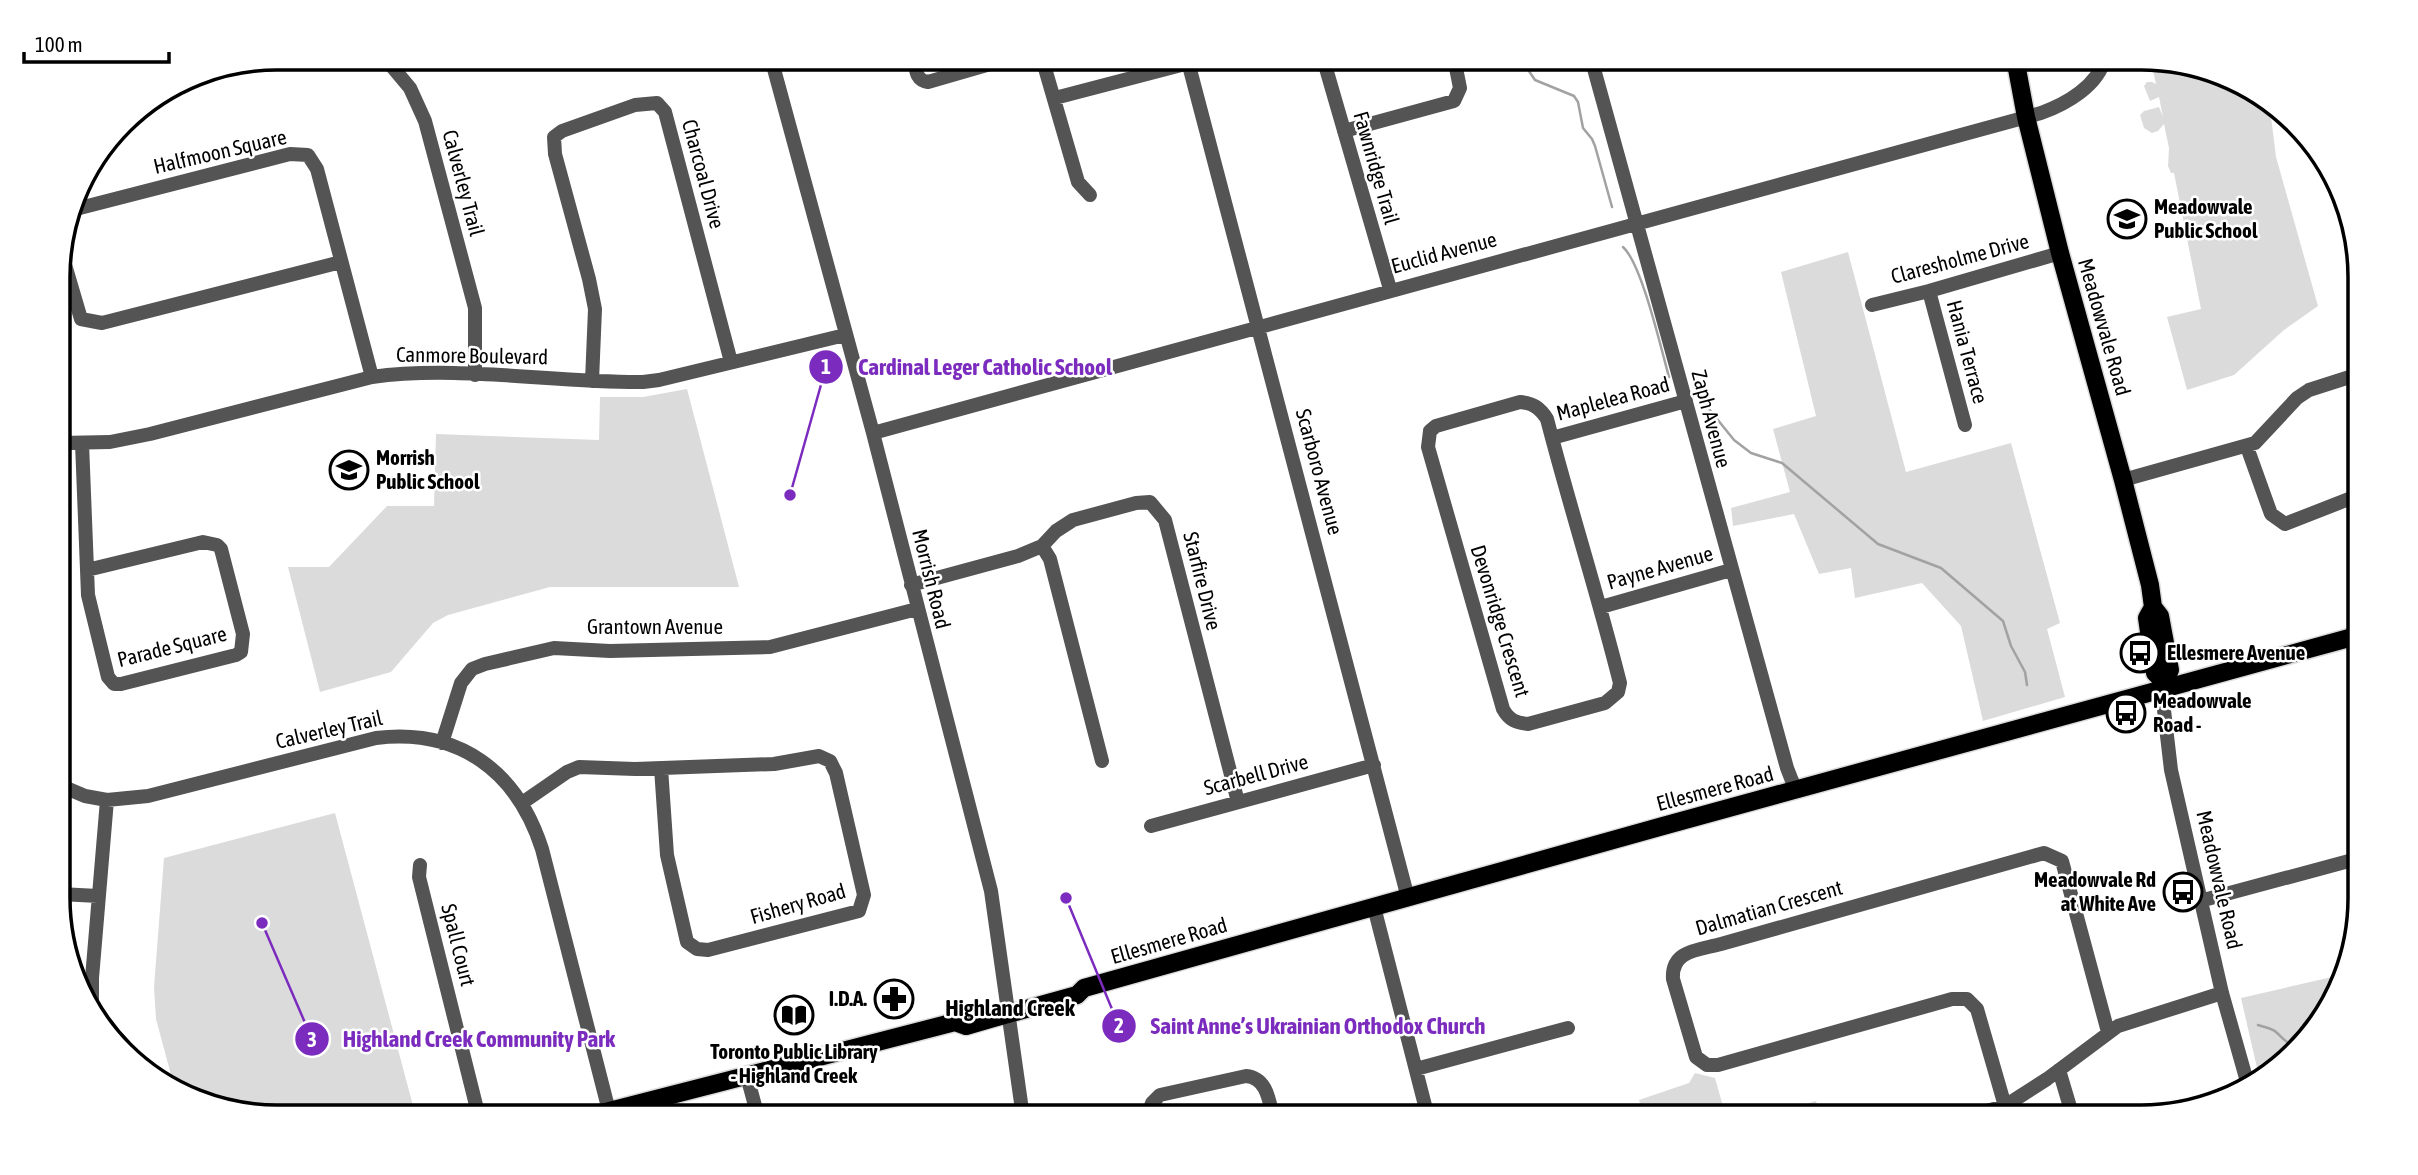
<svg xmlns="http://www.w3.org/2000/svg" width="2418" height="1175" font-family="'Asap Condensed',sans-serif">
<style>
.green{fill:#dbdbdb}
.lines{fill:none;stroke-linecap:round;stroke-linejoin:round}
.stream{stroke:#a2a2a2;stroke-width:2.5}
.major-casing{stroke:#dbdbdb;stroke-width:21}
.minor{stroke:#545454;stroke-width:14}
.major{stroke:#000;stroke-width:18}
.labels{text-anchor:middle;stroke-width:5;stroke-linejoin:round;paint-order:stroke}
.street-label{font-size:21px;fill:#000;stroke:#fff}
.poi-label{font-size:21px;font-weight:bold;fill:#000;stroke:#fff;text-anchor:start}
.neighbourhood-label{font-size:23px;font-weight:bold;fill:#000;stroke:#fff}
.rim{fill:none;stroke:#000;stroke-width:3.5}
.leader{fill:none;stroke:#7b2cbf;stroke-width:2.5}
.callout-dot{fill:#7b2cbf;stroke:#fff;stroke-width:2.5}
.mark-label{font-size:21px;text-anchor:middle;font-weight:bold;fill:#fff}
.callout-label{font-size:23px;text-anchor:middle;font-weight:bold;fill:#7b2cbf;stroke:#fff;stroke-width:5;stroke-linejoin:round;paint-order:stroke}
</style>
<rect width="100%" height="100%" fill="#fff"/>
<path class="green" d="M2136 58 2225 75 2270 109 2276 157 2318 306 2284 330 2234 375 2187 390 2167 317 2201 309 2174 173H2171L2168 166 2169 148 2164 124 2158 131 2152 133 2144 128 2140 115 2144 111 2159 107 2163 117 2159 97 2150 101 2144 86 2147 82H2152L2156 84 2152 66 2138 68Z
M1848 252 1906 472 2011 443 2060 623 2047 629 2065 697 1983 721 1961 626 1922 583 1855 598 1851 568 1819 574 1794 514 1733 526 1731 508 1790 492 1773 429 1816 416 1781 272Z
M687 389 739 587H550L448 615 433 623 391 672 320 692 288 567H329L387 506H434L436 434 599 440 600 397H643Z
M335 813 416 1117H277L193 1100 174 1086 156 1019 154 987 164 858Z
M2345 974 2343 982 2306 1042 2260 1081 2241 998Z
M1695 1073 1715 1078 1726 1117H1644L1639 1100 1689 1083Z
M1816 1101 1820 1117H1760Z"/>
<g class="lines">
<path class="stream" d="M1520 58 1535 80 1574 96 1578 102 1583 128 1592 139 1595 146 1612 207
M1623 247C1642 264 1661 349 1669 377
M1705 404 1734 440 1751 453 1782 463 1878 544 1941 568 2003 621 2011 646 2025 672 2027 685
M2258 1025C2263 1027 2272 1028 2276 1032 2284 1039 2288 1046 2301 1047"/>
<defs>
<path id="major" d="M2015 58 2026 117 2060 253 2123 480 2150 585 2153 607 2160 616 2170 670 2164 682 2165 689
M2153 607 2147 618 2155 673 2164 682
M955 1022 966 1026 990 1019 1077 995 1084 988 1663 826 2360 635
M586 1117 955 1022 963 1016"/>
</defs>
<use href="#major" class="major-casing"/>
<path class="minor" d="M381 58 389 63 410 88 425 121 475 308V375
M771 58 873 433 991 891 1023 1117
M914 58C916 69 915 80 928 82L1011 58
M1042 58 1078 182 1090 195
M1187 58 1408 898
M1323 58 1390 289
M1591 58 1787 768 1796 791
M1592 63 1612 58
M1055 98 1189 63
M1344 131 1454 101 1460 88 1454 58
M72 210 290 154 308 155 317 169 372 377
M61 251 81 319 102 323 341 262
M1929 291 1965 425
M1872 305 1929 291 2060 253
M592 381 595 309 589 279 555 154 554 137 562 131 635 105 657 103 665 112 731 362
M1520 402C1533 403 1540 408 1547 419 1570 508 1598 595 1620 683L1618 692 1605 703 1528 724C1516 723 1509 720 1503 709L1428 447 1430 431 1436 426Z
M873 433 2041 113C2066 104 2098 86 2105 58
M1552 438 1686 401
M59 443 110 442 150 434 372 377C458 365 556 383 643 382L659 380 845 335
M82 443 88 595 108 677 114 684H121L236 655 241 652 243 634 221 549 217 545 203 542 87 570
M2247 447 2271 514 2285 524 2359 495
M2123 480 2255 443 2297 398 2309 390 2359 374
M1042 546 1050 559 1102 761
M911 585 1018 556 1042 546 1056 531 1073 520 1136 503 1150 502 1165 520 1238 802
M1601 607 1731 570
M2165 689 2164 710 2171 770 2222 993 2248 1085
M442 743 461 683 472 669 485 664 554 648 610 651 770 647 917 609
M59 785 85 796 107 800 148 796 376 738C459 728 517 771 542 849L609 1111
M522 803 567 772 579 767 635 769 774 764 819 756 830 761 836 773 864 895 859 911 708 950 697 949 687 942 667 855 661 768
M1151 826 1374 765
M420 865 419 877 479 1117
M60 894 98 896
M2200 901 2360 858
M1374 907 1428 1117
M92 1004V978L107 800
M1416 1069 1568 1028
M2059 1070 2073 1117
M747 1076 758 1117
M2005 1106 1977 1009 1967 999H1952L1718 1065H1707L1696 1057 1673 979C1671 950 1699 950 1721 944L2044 853 2062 861 2108 1032
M1147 1117 1152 1103 1160 1095 1246 1076C1267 1078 1269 1100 1273 1117
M1964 1117 2005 1106 2047 1079 2118 1026 2222 993"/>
<use href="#major" class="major"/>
</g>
<defs>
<symbol id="school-ring" viewBox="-11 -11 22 22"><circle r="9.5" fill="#fff" stroke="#000" stroke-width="1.5"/><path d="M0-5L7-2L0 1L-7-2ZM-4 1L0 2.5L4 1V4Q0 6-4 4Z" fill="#000"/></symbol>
<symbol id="bus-ring" viewBox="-11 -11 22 22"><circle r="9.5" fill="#fff" stroke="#000" stroke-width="1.5"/><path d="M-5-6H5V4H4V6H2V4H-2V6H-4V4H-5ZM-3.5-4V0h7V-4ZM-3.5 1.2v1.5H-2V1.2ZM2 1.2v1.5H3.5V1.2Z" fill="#000"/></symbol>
<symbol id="pharmacy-ring" viewBox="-11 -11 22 22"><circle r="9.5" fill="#fff" stroke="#000" stroke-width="1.5"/><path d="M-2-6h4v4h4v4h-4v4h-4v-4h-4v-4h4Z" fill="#000"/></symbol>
<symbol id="library-ring" viewBox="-11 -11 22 22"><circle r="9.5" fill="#fff" stroke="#000" stroke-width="1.5"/><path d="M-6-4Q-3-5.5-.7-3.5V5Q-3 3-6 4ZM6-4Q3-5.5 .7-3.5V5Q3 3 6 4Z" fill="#000"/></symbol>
</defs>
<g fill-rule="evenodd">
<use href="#school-ring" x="2105" y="197" width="44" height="44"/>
<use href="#school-ring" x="327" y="448" width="44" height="44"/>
<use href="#bus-ring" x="2118" y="631" width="44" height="44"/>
<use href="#bus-ring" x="2104" y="691" width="44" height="44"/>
<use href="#bus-ring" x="2161" y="870" width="44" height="44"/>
<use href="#pharmacy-ring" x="872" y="977" width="44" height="44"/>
<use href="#library-ring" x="772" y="993" width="44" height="44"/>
</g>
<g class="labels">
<g class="street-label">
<text transform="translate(220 152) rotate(-13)" y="7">Halfmoon Square</text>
<text transform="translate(1376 168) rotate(74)" y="7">Fawnridge Trail</text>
<text transform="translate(703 174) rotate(75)" y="7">Charcoal Drive</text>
<text transform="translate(463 183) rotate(75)" y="7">Calverley Trail</text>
<text transform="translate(1444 253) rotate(-15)" y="7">Euclid Avenue</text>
<text transform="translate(1960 259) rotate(-15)" y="7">Claresholme Drive</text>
<text transform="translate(2104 327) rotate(74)" y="7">Meadowvale Road</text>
<text transform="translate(1967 352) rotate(75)" y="7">Hania Terrace</text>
<text transform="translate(472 356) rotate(1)" y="7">Canmore Boulevard</text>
<text transform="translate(1613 399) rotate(-15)" y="7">Maplelea Road</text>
<text transform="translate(1711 419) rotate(75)" y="7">Zaph Avenue</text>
<text transform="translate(1319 472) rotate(75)" y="7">Scarboro Avenue</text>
<text transform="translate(1660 568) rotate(-16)" y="7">Payne Avenue</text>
<text transform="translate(931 579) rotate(76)" y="7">Morrish Road</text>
<text transform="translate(1202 581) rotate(76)" y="7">Starfire Drive</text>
<text transform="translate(1500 621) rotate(73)" y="7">Devonridge Crescent</text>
<text x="655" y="634">Grantown Avenue</text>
<text transform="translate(172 647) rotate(-14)" y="7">Parade Square</text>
<text transform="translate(329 730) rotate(-13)" y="7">Calverley Trail</text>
<text transform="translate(1256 775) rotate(-15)" y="7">Scarbell Drive</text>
<text transform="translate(1715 789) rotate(-15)" y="7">Ellesmere Road</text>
<text transform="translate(2219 880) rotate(77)" y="7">Meadowvale Road</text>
<text transform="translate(798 904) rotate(-16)" y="7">Fishery Road</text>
<text transform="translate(1769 908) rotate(-16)" y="7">Dalmatian Crescent</text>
<text transform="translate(1169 941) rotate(-16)" y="7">Ellesmere Road</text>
<text transform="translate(458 945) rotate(76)" y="7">Spall Court</text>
</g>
<g class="poi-label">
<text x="2154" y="214">Meadowvale<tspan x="2154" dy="24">Public School</tspan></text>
<text x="376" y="465">Morrish<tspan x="376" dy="24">Public School</tspan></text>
<text x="2167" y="660">Ellesmere Avenue</text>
<text x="2153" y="708">Meadowvale<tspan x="2153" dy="24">Road -</tspan></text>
<text x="2156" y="887" text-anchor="end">Meadowvale Rd<tspan x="2156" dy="24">at White Ave</tspan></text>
<text x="867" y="1006" text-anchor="end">I.D.A.</text>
<text x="794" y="1059" text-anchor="middle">Toronto Public Library<tspan x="794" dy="24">- Highland Creek</tspan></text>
</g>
<g class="neighbourhood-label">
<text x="1010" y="1016">Highland Creek</text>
</g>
</g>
<path d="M0 0H2418V1175H0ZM277 70H2141A207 207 0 0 1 2348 277V898A207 207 0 0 1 2141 1105H277A207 207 0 0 1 70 898V277A207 207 0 0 1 277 70Z" fill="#fff" fill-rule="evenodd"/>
<path class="rim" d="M277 70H2141A207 207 0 0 1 2348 277V898A207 207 0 0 1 2141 1105H277A207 207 0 0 1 70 898V277A207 207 0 0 1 277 70Z"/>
<path class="leader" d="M790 495L826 367M1066 898L1119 1026M262 923L312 1039"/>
<g class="callout-dot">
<circle cx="790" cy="495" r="7"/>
<circle cx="1066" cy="898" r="7"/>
<circle cx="262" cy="923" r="7"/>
<circle cx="826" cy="367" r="18"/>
<circle cx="1119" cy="1026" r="18"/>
<circle cx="312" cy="1039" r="18"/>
</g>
<g class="mark-label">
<text x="826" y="374">1</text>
<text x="1119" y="1033">2</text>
<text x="312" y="1047">3</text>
</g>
<g class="callout-label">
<text x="985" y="375">Cardinal Leger Catholic School</text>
<text x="1318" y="1034">Saint Anne’s Ukrainian Orthodox Church</text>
<text x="479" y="1047">Highland Creek Community Park</text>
</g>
<path d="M24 52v10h145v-10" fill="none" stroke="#000000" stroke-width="3.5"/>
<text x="35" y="52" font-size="21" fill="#000000" stroke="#ffffff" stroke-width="5" paint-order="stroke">100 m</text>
</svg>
